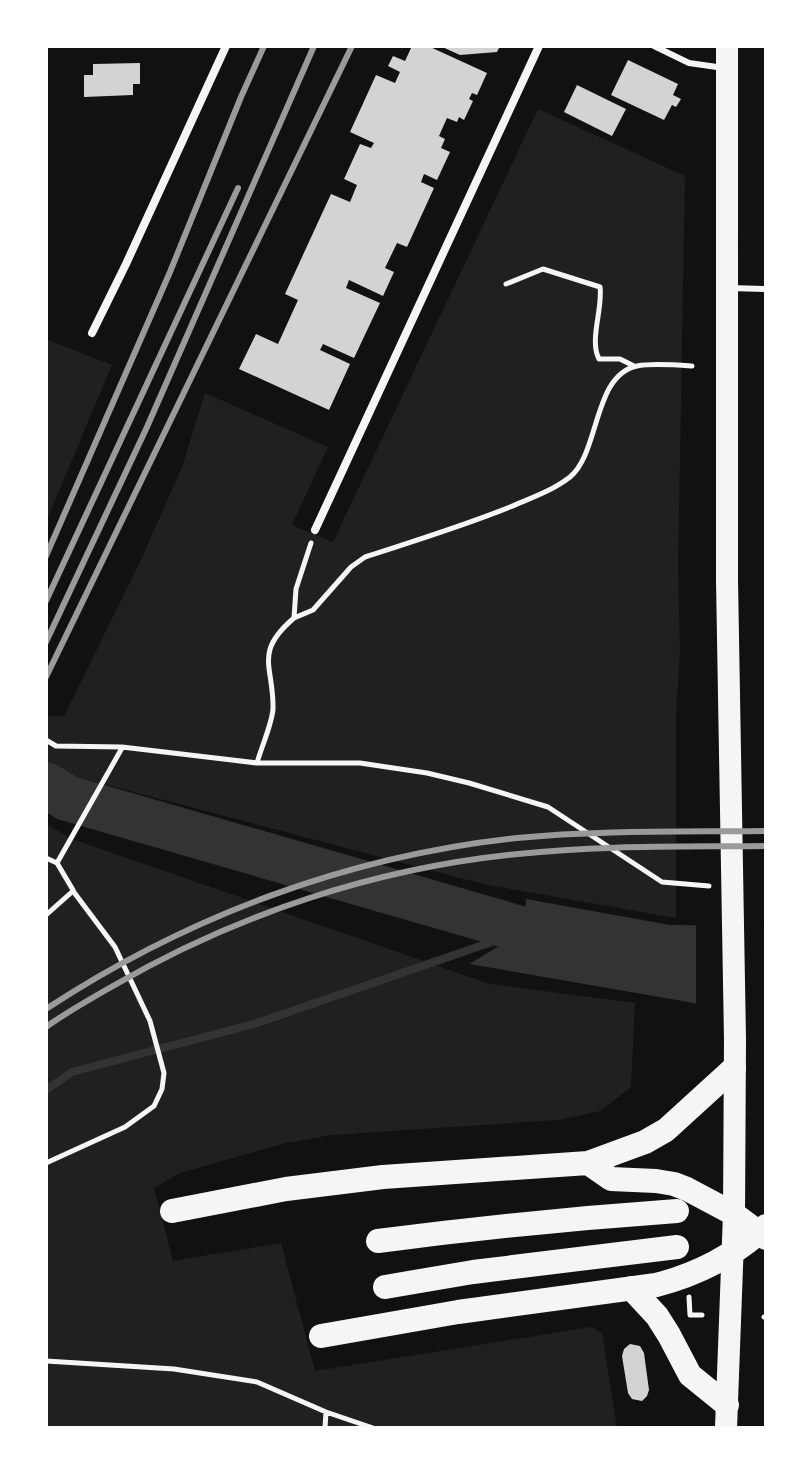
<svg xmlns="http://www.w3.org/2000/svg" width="812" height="1474" font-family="'Source Sans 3',sans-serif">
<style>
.green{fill:#202020}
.water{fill:#333}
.pier{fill:#111}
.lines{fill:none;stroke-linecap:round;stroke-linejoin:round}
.stream{stroke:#333;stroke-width:8}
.river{stroke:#333;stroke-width:46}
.building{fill:#d3d3d3}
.path{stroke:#f5f5f5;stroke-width:5}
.service{stroke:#f5f5f5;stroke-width:6}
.minor{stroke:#f5f5f5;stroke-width:8}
.trunk{stroke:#f5f5f5;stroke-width:22}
.motorway{stroke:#f5f5f5;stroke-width:24}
.rail{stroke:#9a9a9a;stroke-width:6}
</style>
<rect width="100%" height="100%" fill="#111"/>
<path class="green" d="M538 109 685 176 678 568 680 650 676 714V918L483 884 73 776 46 760V716H64L140 562 182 467 205 393 328 447 292 525 333 542Z
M46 339 112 365 46 522Z
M46 824 72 839 490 984 635 1003 631 1087 600 1111 558 1120 332 1135 286 1143 180 1173 154 1188 173 1261 281 1243 315 1371 591 1327 602 1333 617 1428H46Z"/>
<path class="water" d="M526 899 670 925 766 926V1018L688 1002 469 964 524 931Z"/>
<path class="pier" d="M696 921 766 922V1022L696 1008Z"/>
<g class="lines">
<path class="stream" d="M46 1090 72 1072 257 1023 524 931"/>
<path class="river" d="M46 785 67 798 586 948"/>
</g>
<path class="building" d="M412 46H428L487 73 477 95 472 93 469 99 473 101 464 120 459 117 457 122 447 118 439 136 445 139 441 148 450 152 437 180 424 174 421 182 434 188 407 247 397 243 385 268 394 272 383 296 349 280 346 288 380 303 354 358 323 344 320 350 350 364 329 410 239 369 256 334 278 344 298 300 285 294 331 194 350 202 357 185 344 179 360 144 371 148 374 143 350 132 376 75 395 83 400 72 388 66 393 56 405 61Z
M440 46H500L497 52 460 55Z
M628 60 678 84 673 95 681 99 676 107 672 105 664 120 611 95Z
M140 63V84H133V95L84 97V75H93V64Z
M577 85 626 109 612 136 564 112Z
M630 1344 640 1346 644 1353 649 1390 647 1396 642 1401 632 1399 628 1393 622 1356 624 1349Z"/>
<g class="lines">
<path class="path" d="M506 284 543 269 600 287C603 309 589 340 599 359H620L634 366
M294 618 313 610 351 567 365 557C414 541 463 526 510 507 531 498 552 491 570 477 600 452 593 375 637 366 651 363 678 365 692 366
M46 740 56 746 122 747 257 763H360L427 773 469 783 548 807 662 882 709 886
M257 763C261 748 272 724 273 709 274 666 253 653 294 618L296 589 311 543
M46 858 57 863 122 748
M57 863 73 890
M46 915 73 891 115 947 150 1021 164 1073 162 1089 154 1106 125 1127 46 1163
M689 1297 690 1315H702
M764 1317 766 1318
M46 1361 174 1369 257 1382 326 1412 373 1428
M325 1428 326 1412"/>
<path class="service" d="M654 46 689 63 724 68
M730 288 766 289"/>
<path class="minor" d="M92 333 126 264 226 46
M315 530 539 46"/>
<path class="trunk" d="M726 1428 734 1214 735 1040 727 580V46"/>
<path class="motorway" d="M588 1163 611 1179 656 1181 674 1184 687 1189 734 1214 766 1238
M172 1211 286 1189 383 1177 588 1163 645 1142 666 1130 734 1068
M378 1241C478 1228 577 1218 677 1211
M385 1287 473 1272 677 1247
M631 1288 657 1316 669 1335 690 1375 727 1405
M321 1336 458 1312 656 1285C696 1275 736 1255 766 1226"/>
<path class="rail" d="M46 556 170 272 241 97 264 46
M46 601 238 188
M46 642 147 427 314 46
M46 677 352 46
M46 1009C188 916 348 856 517 838 599 830 683 832 766 831
M46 1027C67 1012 90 999 113 986 237 914 376 868 518 854 600 845 684 847 766 846"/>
</g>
<rect width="812" height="1474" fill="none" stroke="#ffffff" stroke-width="96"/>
</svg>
